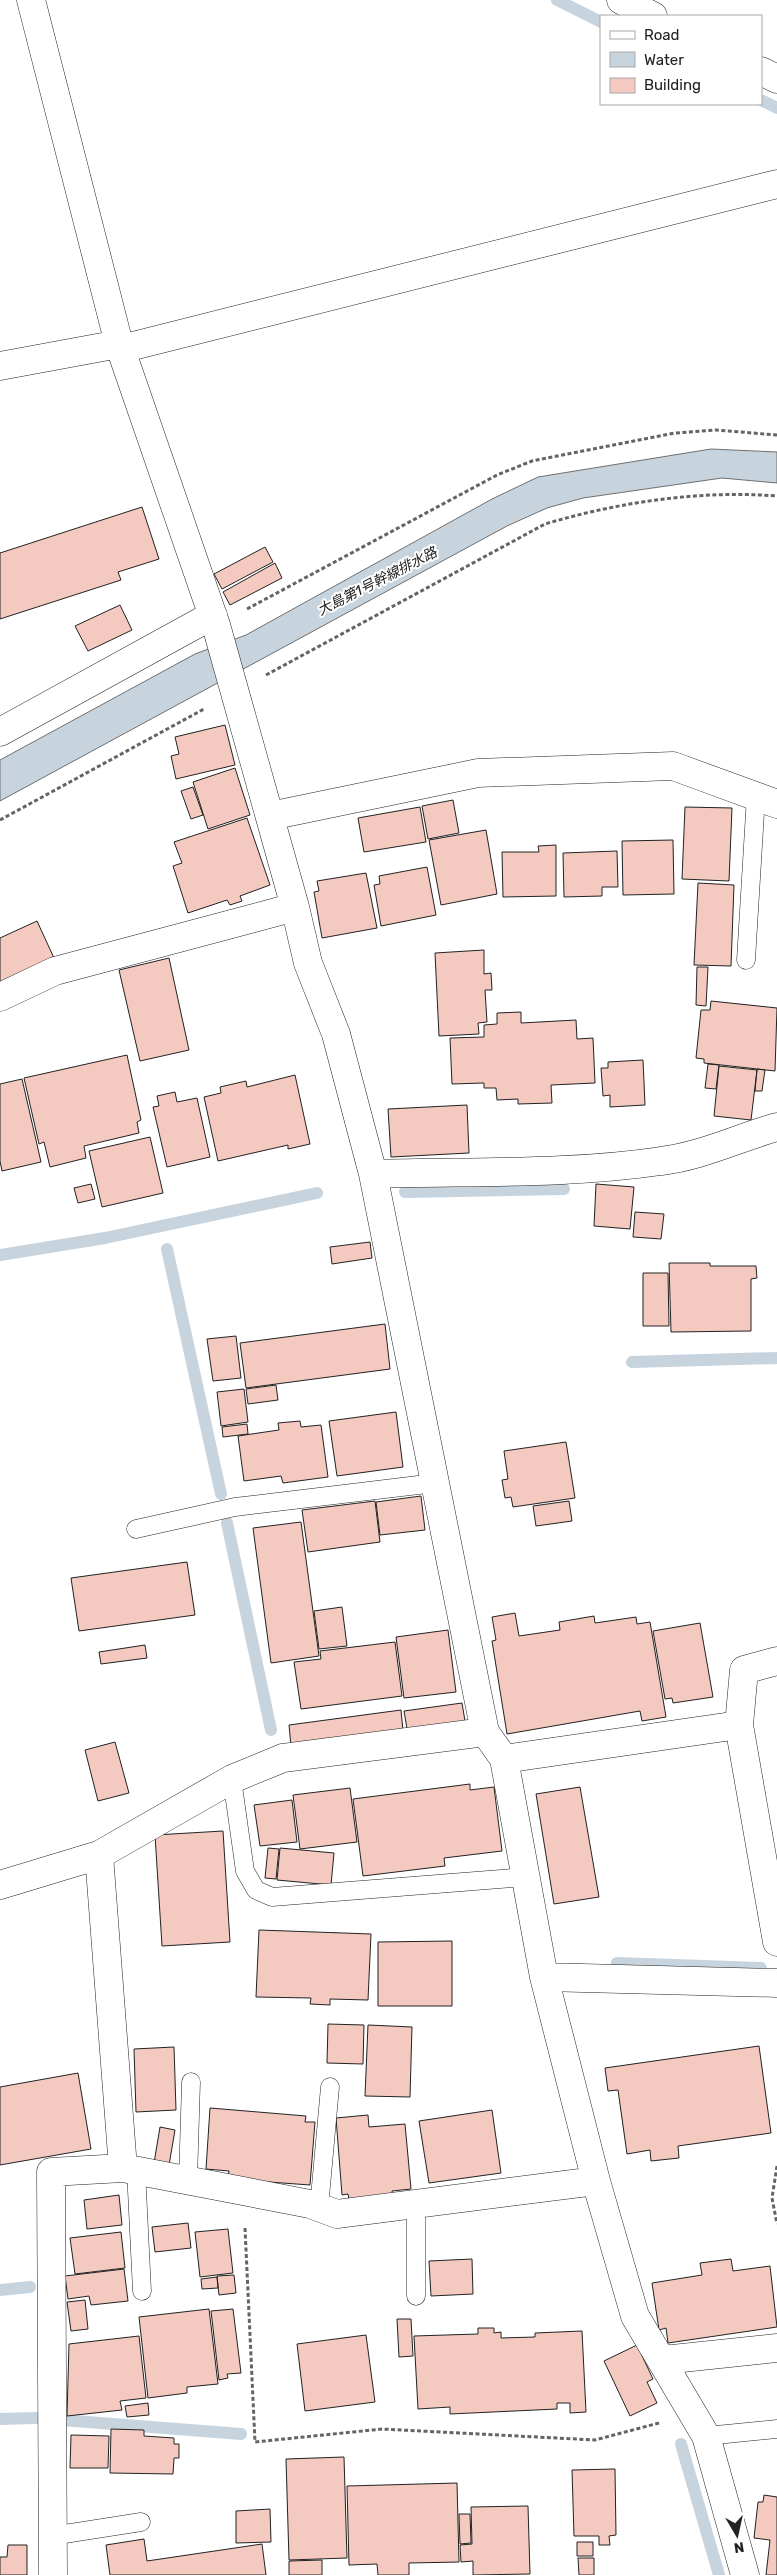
<svg xmlns="http://www.w3.org/2000/svg" width="777" height="2575" font-family="Rubik,'Noto Sans JP',sans-serif">
<style>
.water{fill:#c7d3dd;stroke:#6f6f6f}
.lines{fill:none;stroke-linecap:round;stroke-linejoin:round}
.stream{stroke:#c7d3dd;stroke-width:12}
.building{fill:#f3c9c0;stroke:#222}
.lane-casing{stroke:#222;stroke-width:19}
.street-casing{stroke:#222;stroke-width:29}
.path{stroke:#646464;stroke-width:3;stroke-dasharray:4 2.5;stroke-linecap:butt}
.lane{stroke:#fff;stroke-width:18}
.street{stroke:#fff;stroke-width:28}
.labels{text-anchor:middle;stroke-width:4;stroke-linejoin:round;paint-order:stroke}
.water-label{font-size:14px;font-style:italic;fill:#222;stroke:#fff}
</style>
<rect width="100%" height="100%" fill="#fff"/>
<path class="water" d="M711 449 777 452V483L722 478 583 498 547 508 507 526 0 801V760L195 654 246 635 492 499 538 477Z"/>
<g class="lines">
<path class="stream" d="M557 0 601 22
M761 100 777 108
M405 1192 564 1189
M167 1249 221 1494
M0 1255 105 1238 317 1193
M632 1362 777 1358
M227 1523 271 1730
M617 1963 761 1968
M0 2290 30 2287
M0 2419 36 2418
M62 2420 241 2434
M681 2444 719 2575"/>
</g>
<path class="building" d="M142 507 159 559 118 572 121 580 0 619V553Z
M265 547 273 562 222 589 214 574Z
M275 563 282 578 230 605 223 592Z
M120 605 132 630 88 651 75 626Z
M225 725 235 765 176 779 171 756 179 754 175 737Z
M235 768 250 815 208 829 193 782Z
M193 787 203 815 191 819 181 791Z
M453 800 459 833 428 839 422 806Z
M420 807 426 842 364 852 358 818Z
M685 807 732 808 729 881 682 879Z
M247 818 270 885 240 896 242 901 230 905 227 900 188 913 173 866 182 863 174 842Z
M486 830 497 894 441 905 429 840Z
M673 840 674 894 623 895 622 841Z
M556 845V896L503 897 502 852H539L538 846Z
M617 851 618 887H602V896L564 897 563 853Z
M427 867 436 915 381 926 374 885 380 884 379 876Z
M366 873 377 928 322 938 314 892 319 891 317 881Z
M698 883 734 885 731 966 694 965Z
M37 921 54 958 0 984V938Z
M484 950V974L491 973 492 990H485L487 1022 478 1023 479 1034 439 1036 435 953Z
M169 958 189 1050 140 1061 119 970Z
M697 967H708L706 1006 696 1005Z
M711 1001 777 1008 775 1071 704 1063V1059L696 1058 701 1010H710Z
M521 1012V1023L576 1020 577 1039 593 1038 595 1083 551 1085 552 1103 518 1104V1099L497 1100 496 1088H484V1083L452 1084 450 1038 484 1037V1025L497 1024V1013Z
M127 1055 141 1120 137 1122 139 1133 84 1146 86 1158 50 1167 44 1142 39 1144 24 1078Z
M643 1060 645 1105 610 1107V1095L603 1096 601 1068H608V1062Z
M708 1064 719 1065 716 1089 705 1088Z
M719 1066 757 1070 751 1120 714 1116Z
M757 1069 765 1070 762 1091H755Z
M295 1075 310 1144 288 1149V1145L218 1161 204 1097 221 1093 220 1087 246 1081 247 1087Z
M22 1079 41 1162 2 1171 0 1161V1084Z
M175 1092 177 1102 197 1098 210 1157 167 1167 153 1107 159 1106 157 1096Z
M467 1105 469 1153 391 1157 388 1109Z
M150 1137 163 1193 102 1207 89 1151Z
M91 1184 95 1199 78 1203 74 1188Z
M596 1184 634 1187 630 1229 594 1226Z
M635 1212 664 1214 661 1239 633 1237Z
M370 1242 372 1258 332 1264 330 1247Z
M669 1263H710V1266H756L757 1278 751 1279V1331L671 1332Z
M643 1273H668L669 1326H643Z
M385 1324 390 1369 246 1388 240 1343Z
M236 1336 241 1378 213 1381 207 1339Z
M276 1385 278 1400 248 1404 246 1389Z
M244 1389 248 1422 221 1426 217 1392Z
M396 1412 403 1467 337 1476 329 1421Z
M300 1421 301 1427 321 1425 328 1477 283 1483 281 1476 244 1481 238 1436 279 1430 278 1423Z
M247 1424 248 1434 223 1437 222 1427Z
M566 1442 575 1498 513 1507 511 1497 505 1498 502 1480 508 1479 504 1451Z
M421 1496 425 1530 380 1535 376 1502Z
M375 1501 380 1542 308 1552 302 1510Z
M569 1501 572 1521 536 1526 533 1506Z
M301 1522 319 1656 271 1663 253 1528Z
M187 1562 195 1615 79 1631 71 1578Z
M342 1607 347 1646 319 1649 314 1611Z
M515 1613 519 1636 560 1630 559 1622 594 1616 595 1623 636 1617 637 1624 650 1622 666 1717 642 1721 640 1711 507 1734 492 1641 496 1640 492 1617Z
M700 1623 713 1697 673 1703 672 1698 665 1699 653 1631Z
M448 1630 456 1692 404 1698 396 1637Z
M395 1642 402 1696 301 1709 294 1662 321 1659 320 1651Z
M145 1645 147 1658 101 1664 99 1652Z
M462 1703 465 1721 407 1729 404 1711Z
M401 1710 403 1731 291 1746 289 1725Z
M115 1742 129 1793 98 1801 85 1750Z
M470 1784V1790L494 1787 502 1851 444 1858 445 1866 363 1876 353 1799Z
M580 1787 599 1897 554 1904 536 1794Z
M350 1788 357 1842 300 1849 293 1795Z
M292 1800 297 1842 260 1846 254 1805Z
M223 1831 230 1942 162 1946 155 1835Z
M268 1848 279 1849 276 1879 265 1878Z
M280 1848 334 1853 331 1885 277 1880Z
M259 1930 371 1934 368 2000 330 1999V2005L310 2004 311 1998 256 1997Z
M452 1941V2006H378V1942Z
M328 2024 364 2025 363 2064 327 2063Z
M368 2025 412 2027 410 2097 365 2096Z
M759 2046 771 2133 678 2146 679 2158 651 2161 650 2150 627 2154 618 2090 608 2091 605 2068Z
M174 2047 176 2110 136 2112 134 2049Z
M78 2073 91 2149 0 2165V2087Z
M210 2108 306 2116 305 2122H315L310 2185 228 2179 229 2171 206 2169Z
M492 2110 501 2173 429 2183 419 2121Z
M368 2115 369 2127 405 2124 411 2189 392 2191 393 2196 349 2199 348 2194 342 2195 336 2118Z
M160 2127 175 2130 169 2165 154 2163Z
M119 2195 122 2225 87 2229 84 2200Z
M188 2223 191 2248 155 2252 152 2227Z
M228 2229 233 2273 200 2277 195 2232Z
M121 2232 125 2268 75 2274 70 2238Z
M472 2259 473 2294 431 2296 429 2261Z
M731 2259 733 2271 770 2266 777 2327 668 2343 666 2328 659 2330 652 2283 702 2275 700 2263Z
M124 2269 128 2301 91 2305 89 2296 68 2299 65 2276Z
M234 2275 236 2293 219 2295 217 2276Z
M217 2277 218 2288 202 2289 201 2279Z
M85 2300 88 2329 71 2331 67 2302Z
M209 2309 218 2384 187 2387V2393L148 2398 139 2317Z
M233 2309 241 2373 227 2374 228 2378 219 2380 211 2311Z
M397 2319H411L413 2356 399 2357Z
M478 2328H494V2333L501 2332V2338L535 2337V2333L582 2331 586 2412 570 2413V2403H557V2409L450 2414V2407L418 2409 414 2336 478 2334Z
M366 2335 375 2402 305 2411 297 2344Z
M139 2336 146 2398 120 2401 122 2410 67 2416 69 2344Z
M637 2345 653 2379 647 2382 657 2403 630 2416 604 2361Z
M148 2403 149 2415 127 2417 125 2406Z
M111 2429 144 2430V2436L174 2438V2444H179V2458H174L173 2474 110 2473Z
M71 2435 109 2436 108 2468H70Z
M344 2457 347 2558 289 2560 286 2459Z
M615 2469 616 2535 609 2536 610 2545H599V2536H574L572 2470Z
M457 2483 459 2562 409 2563V2575H378L377 2564 349 2565 347 2486Z
M764 2495 777 2497V2575H766L770 2540 754 2538 758 2502H763Z
M528 2506 530 2574 473 2575V2561L461 2562 460 2545 472 2544 471 2507Z
M270 2509 271 2542 236 2543V2511Z
M459 2514H470L471 2543 460 2544Z
M144 2539 147 2561 262 2544 266 2575H110L106 2545Z
M577 2542H593V2556H577Z
M8 2545H27V2575H0V2557H7Z
M578 2558H594V2575H579Z
M322 2560V2575H289V2561Z"/>
<g class="lines">
<defs>
<path id="lane" d="M746 960 756 796
M136 1529 235 1507 435 1483
M232 1779 245 1871 256 1890 272 1897 525 1877
M136 2170 142 2291
M188 2180 191 2082
M416 2204V2296
M319 2208 330 2087
M706 2436 777 2429
M52 2536 141 2522"/>
<path id="street" d="M31 0 119 344 216 625 295 907 308 963 336 1034 373 1174 485 1732 504 1759 544 1977 596 2181 635 2316 706 2436 745 2575
M621 0 653 16
M761 71 777 79
M121 349 777 184
M0 366 119 344
M0 732 213 615
M270 816 478 773 673 766 777 804
M0 997 55 971 295 907
M373 1174C469 1171 566 1175 661 1161 702 1156 738 1138 777 1127
M739 1725 777 1942
M504 1759 739 1725 744 1670 777 1661
M99 1855 123 2168 310 2204 337 2214 596 2181
M0 1885 99 1855 232 1779 283 1758 485 1732
M544 1977 777 1983
M663 2360 777 2348
M53 2575 51 2172 123 2168"/>
</defs>
<use href="#lane" class="lane-casing"/>
<use href="#street" class="street-casing"/>
<path class="path" d="M247 609 497 475 532 461 675 433 716 430 777 435
M266 675 545 524C619 502 700 490 777 496
M0 820 204 709
M777 2166 772 2198 777 2224
M245 2228 255 2442 382 2429 595 2440 659 2423"/>
<use href="#lane" class="lane"/>
<use href="#street" class="street"/>
</g>
<g class="labels">
<g class="water-label">
<text transform="translate(377 581) rotate(-27)" y="5">大島第1号幹線排水路</text>
</g>
</g>
<rect x="600" y="15" width="162" height="90" fill="#ffffff" stroke="#a7a7a7"/>
<rect x="610" y="31" width="25" height="8" fill="#ffffff" stroke="#a7a7a7"/>
<text x="644" y="40" font-size="15" fill="#222222">Road</text>
<rect x="610" y="52" width="25" height="15" fill="#c7d3dd" stroke="#a7a7a7"/>
<text x="644" y="65" font-size="15" fill="#222222">Water</text>
<rect x="610" y="78" width="25" height="15" fill="#f3c9c0" stroke="#a7a7a7"/>
<text x="644" y="90" font-size="15" fill="#222222">Building</text>
<g transform="translate(737 2535) rotate(171)" stroke="#ffffff" stroke-width="4" paint-order="stroke">
<path d="M0-4L9 19L0 12L-9 19Z" fill="#222222"/>
<text y="-8" font-size="14" font-weight="bold" text-anchor="middle" fill="#222222">N</text>
</g>
</svg>
